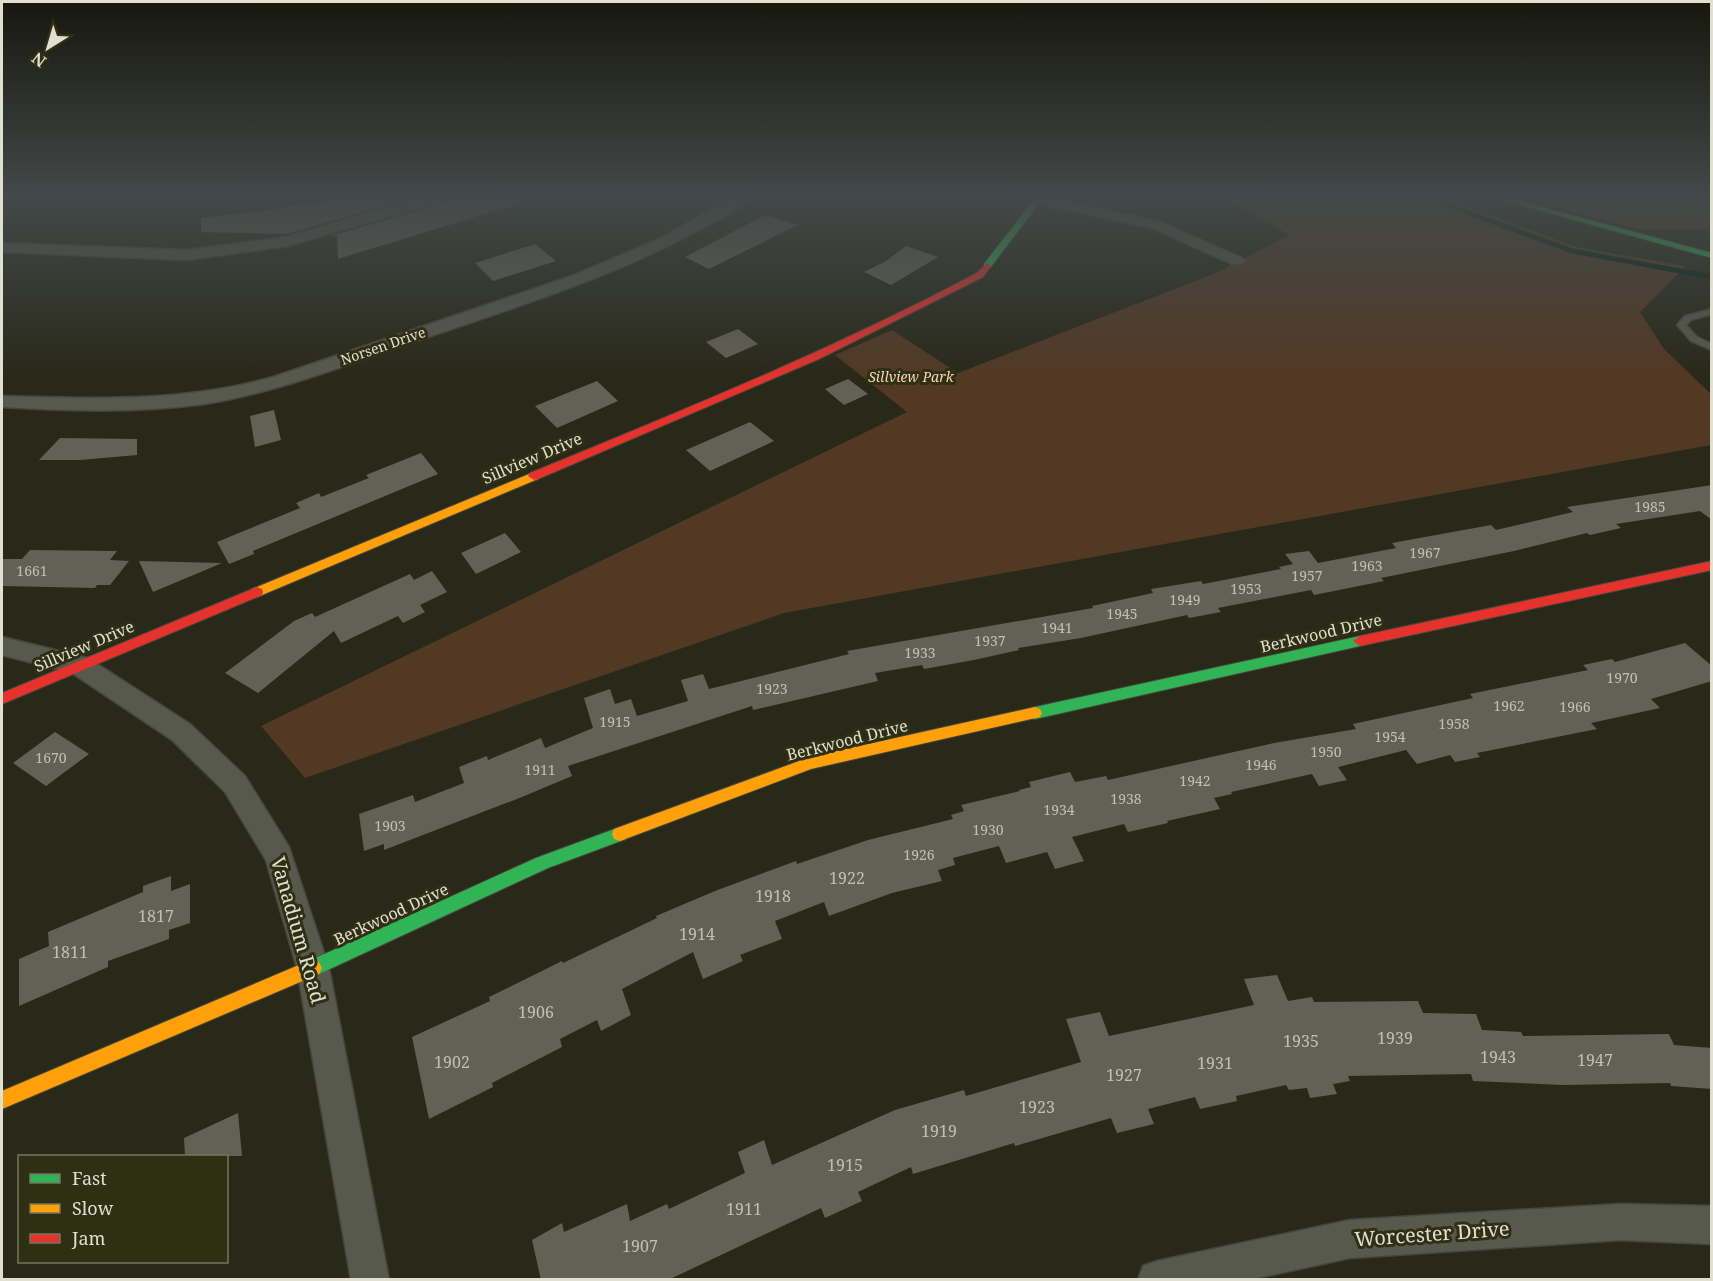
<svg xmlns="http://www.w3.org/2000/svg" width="1713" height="1281" font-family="'Noto Serif',serif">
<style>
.green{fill:#523924}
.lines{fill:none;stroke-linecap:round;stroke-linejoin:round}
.stream{stroke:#072315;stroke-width:5}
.building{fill:#636054}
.lane-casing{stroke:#46463a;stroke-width:3}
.street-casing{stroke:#46463a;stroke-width:3}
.fast-casing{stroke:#46463a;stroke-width:2}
.slow-casing{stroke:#46463a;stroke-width:2}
.jam-casing{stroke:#46463a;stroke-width:2}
.lane{fill:#58594d;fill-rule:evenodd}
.street{fill:#58594d;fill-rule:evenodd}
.fast{fill:#30b455;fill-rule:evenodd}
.slow{fill:#ff9f0a;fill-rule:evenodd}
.jam{fill:#e5322d;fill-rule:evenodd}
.labels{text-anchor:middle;stroke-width:6;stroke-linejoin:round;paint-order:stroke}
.far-street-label{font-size:14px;fill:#dfe0cf;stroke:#2f2f14}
.far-park-label{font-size:14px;font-style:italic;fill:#fdd4b6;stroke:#2f2f14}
.number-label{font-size:14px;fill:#c0c0b0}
.street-label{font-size:16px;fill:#dfe0cf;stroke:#2f2f14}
.near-number-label{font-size:16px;fill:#c0c0b0}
.near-street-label{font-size:20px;fill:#dfe0cf;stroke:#2f2f14}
</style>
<rect width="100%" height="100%" fill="#29291a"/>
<path class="green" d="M1221 197H1452L1466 206 1577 247 1686 266 1640 312 1664 349 1711 394V445L784 613 305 778 261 726 907 412 835 355 892 330 958 373 1216 273 1290 235Z
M1518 197H1711V229H1638Z"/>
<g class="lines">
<path class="stream" d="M1426 197 1572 251 1712 277"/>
</g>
<path class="building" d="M342 197H415L287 234 201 232V218L278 209 301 204 302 206Z
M450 197H520L521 203 338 259 337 236H331L447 202Z
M765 215 798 225 709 269 685 257Z
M535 244 556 261 493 281 475 263Z
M906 246 938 257 891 285 864 272 886 261Z
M738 329 758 344 726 358 706 342Z
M848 379 868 394 844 405 825 389Z
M597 381 618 401 557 428 535 406Z
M274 410 281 440 255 447 250 416Z
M750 422 774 441 710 471 686 450Z
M60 438 137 439V455L80 460H39Z
M421 453 438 474 253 551 254 554 229 564 217 542 300 508 296 503 319 493 321 497 369 478 366 475Z
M1712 485V520L1700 511 1616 524 1621 528 1590 535 1587 533 1514 551 1381 578 1384 581 1314 595 1311 590 1218 608 1221 612 1189 618 1187 615 1081 638 1018 648 1019 650 974 660 924 669 922 665 875 673 878 681 753 710 752 706 568 766 572 776 522 797 384 850V844L364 851 359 814 413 795 415 802 464 783 459 767 487 756 488 760 541 738 545 748 593 728 584 698 610 689 615 704 631 699 637 716 688 701 681 680 703 674 709 689 849 654 847 651 1093 608 1092 606 1153 593 1151 589 1201 581 1203 584 1281 569 1279 567 1293 564 1285 554 1309 551 1318 563 1396 548 1392 543 1491 525 1496 530 1573 512 1567 507Z
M505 533 521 552 476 574 461 553Z
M30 550 117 551 110 560 129 561 110 585H97L95 588 2 586V559H22Z
M139 561 222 563 153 592Z
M432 571 447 592 420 605 425 612 403 623 398 616 341 643 334 631 258 693 225 673 294 621 312 613 315 617 410 574 414 580Z
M1685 643 1712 666V681L1651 699 1660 708 1591 723 1597 729 1477 753 1480 757 1455 762 1450 755 1417 764 1406 750 1338 767 1347 780 1319 786 1312 774 1231 792 1232 794 1214 798 1220 809 1167 821 1168 823 1128 832 1124 824 1072 837 1084 861 1055 869 1047 852 1006 863 999 846 953 858 955 865 938 870 942 881 892 893 829 916 824 902 775 921 782 939 740 955 743 961 703 979 693 952 622 989 631 1015 601 1031 597 1020 560 1039 562 1047 492 1083 493 1087 429 1119 412 1037 490 1001 489 997 562 961 563 963 657 918 656 916 715 891 796 861 797 864 868 840 953 819 951 815 964 811 961 805 1020 791 1019 790 1031 787 1029 782 1070 772 1075 782 1106 776 1108 780 1274 743 1356 729 1353 724 1473 698 1470 694 1588 670 1583 665 1612 659 1615 662Z
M55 732 89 754 46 786 13 763Z
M171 876V891L190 884V923L169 930V939L108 961V967L19 1006V959L49 946 48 932 143 892V886Z
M1277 975 1288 1001 1312 997 1314 1002 1418 1001 1423 1013 1476 1014 1482 1030 1521 1032 1523 1036 1669 1034 1674 1045 1712 1048V1089L1671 1086 1670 1083 1563 1085 1473 1081 1471 1074 1348 1076 1350 1081 1333 1084 1337 1094 1310 1098 1307 1088 1289 1090 1286 1085 1236 1096 1237 1101 1200 1109 1195 1097 1148 1109 1154 1124 1117 1133 1111 1118 1015 1146 1014 1143 913 1174 911 1167 858 1192 862 1201 825 1218 821 1208 668 1280H541L532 1240 562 1223 564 1232 627 1204 630 1221 667 1204 669 1209 745 1173 738 1152 764 1140 772 1165 895 1110 964 1090 966 1096 1081 1062 1066 1019 1100 1012 1109 1036 1254 1005 1244 979Z
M238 1113 242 1156H185L184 1138Z"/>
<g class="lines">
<defs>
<path id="lane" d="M1712 309V314L1691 320 1686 325 1697 337 1712 344V350L1691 341 1677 325 1685 316Z"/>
<path id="street" d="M424 197H448L446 200 287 246 187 260 2 252V243L187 250 286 237Z
M733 197H750C737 212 713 222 697 231 610 278 516 307 422 339 351 363 280 392 205 404 138 413 69 411 2 407V396C94 399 184 402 273 377L572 276 659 239Z
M1033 197H1045L1161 222 1242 258 1245 261 1242 264H1232L1152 228 1033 203 1031 200Z
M2 637 88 658 190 724 245 776 289 847 329 968 389 1280H351L297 968 266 860 225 792 172 740 72 673 2 655Z
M1621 1204 1712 1206V1244L1621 1240 1350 1258 1248 1280H1138L1143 1266 1157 1261 1350 1220Z"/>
<path id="fast" d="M1036 197H1044L990 268H984V264Z
M1491 197H1505L1712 253V258Z
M1360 636 1367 641 1360 646 1035 719 1030 717 1028 713 1030 709 1035 707Z
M620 827 626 829 628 834 626 839 548 868 319 974 313 977 307 974 304 968 307 962 536 858Z"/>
<path id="slow" d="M534 472 540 476 538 479 262 595 257 597 251 592 252 589Z
M1035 707 1040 709 1042 713 1040 717 811 769 620 841 614 839 612 834 614 829 810 757Z
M313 959 319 962 322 968 319 974 2 1109V1091Z"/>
<path id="jam" d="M987 263 991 266 983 277 819 359 538 479 534 480 528 476 530 473C681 411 832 350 977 273Z
M1712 561V570L1360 646 1353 641 1360 636Z
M257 587 262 589 263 592 262 595 2 704V693Z"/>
</defs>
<use href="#lane" class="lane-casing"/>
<use href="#street" class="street-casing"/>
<use href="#fast" class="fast-casing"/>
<use href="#slow" class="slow-casing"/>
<use href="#jam" class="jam-casing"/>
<use href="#lane" class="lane"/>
<use href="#street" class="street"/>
<use href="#fast" class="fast"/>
<use href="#slow" class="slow"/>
<use href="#jam" class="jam"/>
</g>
<linearGradient id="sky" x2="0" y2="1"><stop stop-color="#17170e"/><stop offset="0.52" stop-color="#434949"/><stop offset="1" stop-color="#434949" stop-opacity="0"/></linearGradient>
<rect width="1713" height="377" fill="url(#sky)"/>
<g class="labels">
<g class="far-street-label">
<text transform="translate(383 346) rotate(-19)" y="5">Norsen Drive</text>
</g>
<g class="far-park-label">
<text x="911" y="382">Sillview Park</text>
</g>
<g class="number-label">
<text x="1650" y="512">1985</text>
<text x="1425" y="558">1967</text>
<text x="1367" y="571">1963</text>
<text x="32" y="576">1661</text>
<text x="1307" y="581">1957</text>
<text x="1246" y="594">1953</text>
<text x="1185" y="605">1949</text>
<text x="1122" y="619">1945</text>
<text x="1057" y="633">1941</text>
<text x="990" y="646">1937</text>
<text x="920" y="658">1933</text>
<text x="1622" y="683">1970</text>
<text x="772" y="694">1923</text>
<text x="1509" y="711">1962</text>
<text x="1575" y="712">1966</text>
<text x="615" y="727">1915</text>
<text x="1454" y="729">1958</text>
<text x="1390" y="742">1954</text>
<text x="1326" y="757">1950</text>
<text x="51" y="763">1670</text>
<text x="1261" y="770">1946</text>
<text x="540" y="775">1911</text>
<text x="1195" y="786">1942</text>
<text x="1126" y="804">1938</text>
<text x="1059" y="815">1934</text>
<text x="390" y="831">1903</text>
<text x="988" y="835">1930</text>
<text x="919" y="860">1926</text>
</g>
<g class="street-label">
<text transform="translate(532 458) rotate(-23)" y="6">Sillview Drive</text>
<text transform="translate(1321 633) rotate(-13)" y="6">Berkwood Drive</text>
<text transform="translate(84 646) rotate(-23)" y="6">Sillview Drive</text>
<text transform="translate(847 740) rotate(-14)" y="6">Berkwood Drive</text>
<text transform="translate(391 914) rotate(-25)" y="6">Berkwood Drive</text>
</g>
<g class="near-number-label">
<text x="847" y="884">1922</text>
<text x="773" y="902">1918</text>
<text x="156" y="922">1817</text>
<text x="697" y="940">1914</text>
<text x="70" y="958">1811</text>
<text x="536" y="1018">1906</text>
<text x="1395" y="1044">1939</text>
<text x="1301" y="1047">1935</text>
<text x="1498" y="1063">1943</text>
<text x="1595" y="1066">1947</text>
<text x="452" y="1068">1902</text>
<text x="1215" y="1069">1931</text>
<text x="1124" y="1081">1927</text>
<text x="1037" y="1113">1923</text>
<text x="939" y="1137">1919</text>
<text x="845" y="1171">1915</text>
<text x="744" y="1215">1911</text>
<text x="640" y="1252">1907</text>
</g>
<g class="near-street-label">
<text transform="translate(298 930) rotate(74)" y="7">Vanadium Road</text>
<text transform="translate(1432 1234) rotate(-4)" y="7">Worcester Drive</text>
</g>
</g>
<rect width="1713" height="1281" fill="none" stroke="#dfe0cf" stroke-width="6"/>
<rect x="18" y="1155" width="210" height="108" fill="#2f2f14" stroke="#75765f" stroke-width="1.5"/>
<rect x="30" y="1174" width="30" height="9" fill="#30b455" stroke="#75765f" stroke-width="1.5"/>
<text x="72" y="1185" font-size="18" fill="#dfe0cf">Fast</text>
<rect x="30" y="1204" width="30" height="9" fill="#ff9f0a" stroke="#75765f" stroke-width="1.5"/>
<text x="72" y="1215" font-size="18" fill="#dfe0cf">Slow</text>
<rect x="30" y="1234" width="30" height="9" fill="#e5322d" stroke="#75765f" stroke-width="1.5"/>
<text x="72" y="1245" font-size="18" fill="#dfe0cf">Jam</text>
<g transform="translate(48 48) rotate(217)" stroke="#2f2f14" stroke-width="4.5" paint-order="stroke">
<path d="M0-4.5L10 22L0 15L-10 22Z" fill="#dfe0cf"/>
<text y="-9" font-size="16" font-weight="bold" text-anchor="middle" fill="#dfe0cf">N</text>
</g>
</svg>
